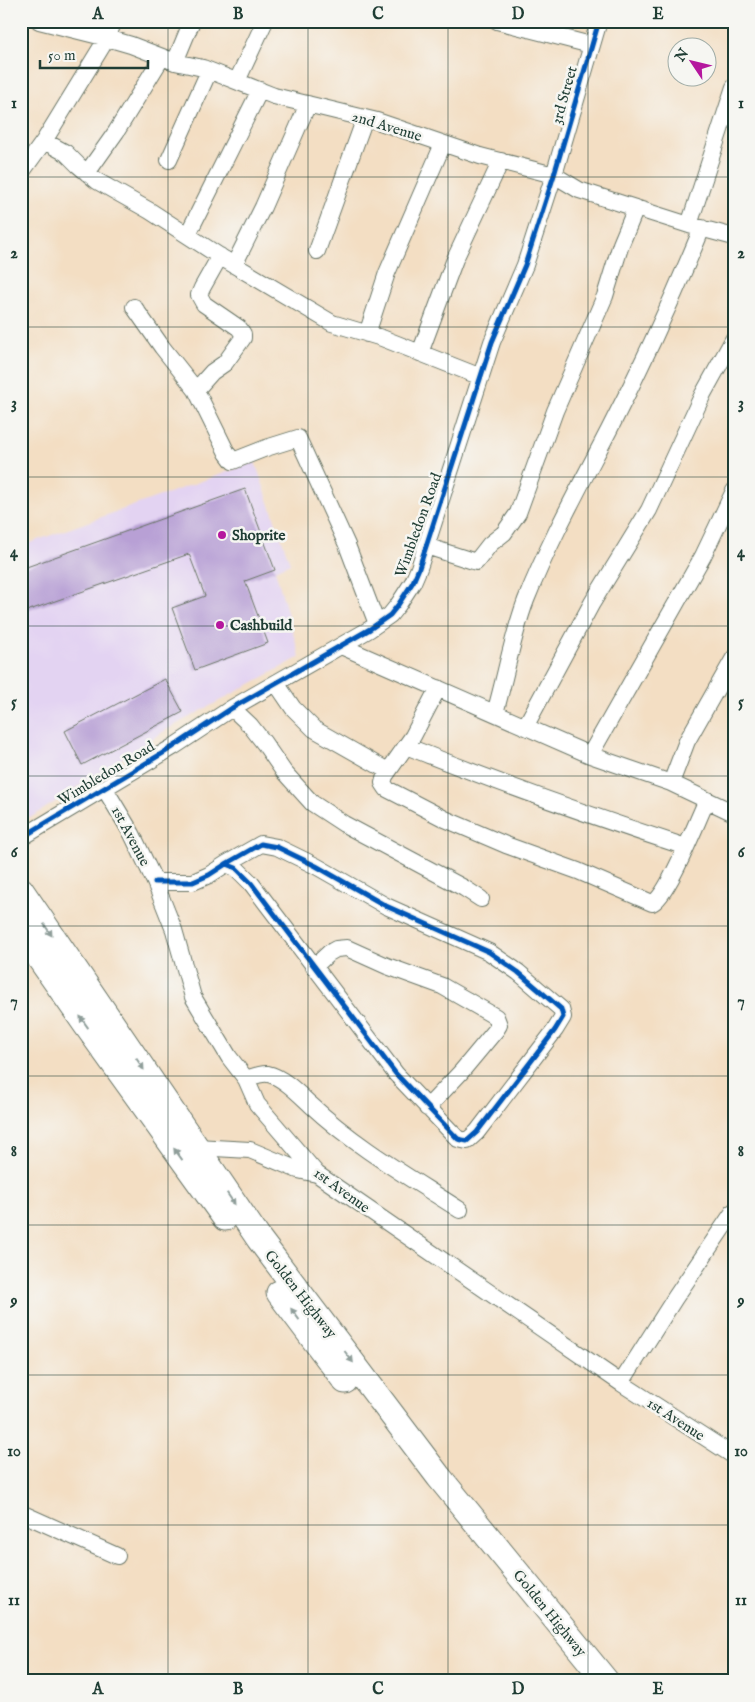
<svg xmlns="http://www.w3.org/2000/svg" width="755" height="1702" font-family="'IM FELL English',serif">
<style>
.built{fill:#e3d3f2}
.building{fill:#b8a0d5}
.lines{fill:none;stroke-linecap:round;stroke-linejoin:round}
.street-casing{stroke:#697566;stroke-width:18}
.primary-casing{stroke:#697566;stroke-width:27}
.street{stroke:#fff;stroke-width:16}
.primary{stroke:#fff;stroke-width:25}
.cycleway-casing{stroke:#f6f6f2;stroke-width:8}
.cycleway{stroke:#0057b8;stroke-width:5}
.oneway{fill:#8f9e9a}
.grid{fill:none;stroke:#1f3d34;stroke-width:1;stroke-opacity:0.55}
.poi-dot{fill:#b5179e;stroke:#f6f6f2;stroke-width:2}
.labels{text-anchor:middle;stroke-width:5;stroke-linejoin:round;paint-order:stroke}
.street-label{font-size:15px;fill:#1f3d34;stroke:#f6f6f2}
.poi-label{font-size:15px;font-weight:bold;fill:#1f3d34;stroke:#f6f6f2;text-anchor:start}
.neatline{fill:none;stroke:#1f3d34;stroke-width:2}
.grid-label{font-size:16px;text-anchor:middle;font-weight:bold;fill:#1f3d34}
</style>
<rect width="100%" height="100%" fill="#f6f6f2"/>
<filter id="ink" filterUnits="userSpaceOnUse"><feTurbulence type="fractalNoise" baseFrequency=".02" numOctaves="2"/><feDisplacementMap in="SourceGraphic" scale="10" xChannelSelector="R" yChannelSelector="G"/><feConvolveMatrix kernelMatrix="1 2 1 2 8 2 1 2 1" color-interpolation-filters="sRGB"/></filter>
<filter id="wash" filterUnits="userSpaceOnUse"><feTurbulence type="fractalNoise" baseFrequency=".0096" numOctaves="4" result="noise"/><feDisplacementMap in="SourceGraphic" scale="20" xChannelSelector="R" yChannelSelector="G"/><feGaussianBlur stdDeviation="1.12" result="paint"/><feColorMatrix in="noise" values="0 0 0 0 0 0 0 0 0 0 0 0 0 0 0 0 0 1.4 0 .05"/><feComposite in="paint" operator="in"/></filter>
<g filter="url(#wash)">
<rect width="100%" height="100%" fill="#f3dec3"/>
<path class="built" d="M255 462 290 563 275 570 300 657 166 730 30 818 21 805V546Z"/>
<g id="blocks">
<path class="building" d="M245 489 275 570 245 581 268 643 195 670 172 608 205 596 189 554 21 613V569Z
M165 679 183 712 82 765 65 731Z"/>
</g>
</g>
<g filter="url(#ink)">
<use href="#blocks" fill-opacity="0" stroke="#697566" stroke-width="1"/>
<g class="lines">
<defs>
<path id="street" d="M39 21 107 38 131 45 175 62 203 68 274 96 377 121 480 156 554 175 579 190 689 225 734 237
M497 21 591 45
M731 21 734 22
M175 62 192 21
M237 81 265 21
M44 141 66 153 78 165 97 181 150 211 224 259 332 323 382 338 481 377
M169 160 209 71
M21 173 44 141 107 38 114 21
M87 173 116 132 162 57
M689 225 734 87
M188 234 260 90
M317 251 365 118
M234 265 263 207 308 104
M134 307 162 347 196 390 227 453 233 461 266 448 298 438 347 545 377 624
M367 334 387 273 443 144
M420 353 455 259 501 161
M196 390 212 372 225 363 243 338V334L239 328 204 304 199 295 202 288 220 256
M426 546 476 562 490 544 504 533 518 513 555 411 605 296 621 244 636 208
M341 646 590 755 671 783 734 813
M276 683 293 708 314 729 388 771
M438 688 413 736 385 776 383 783 387 789 445 819 506 845 578 871 652 903C668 897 698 818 707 800
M232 708 250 725 264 743 284 772 312 803 344 824 464 888 481 899
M495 713C506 675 512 637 526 600 549 542 580 486 609 430 643 364 674 296 702 228
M525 727 592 603 649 510 703 394 734 338
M406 746C498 783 591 816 686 847
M590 755 703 556 734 491
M671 783 687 741 734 658
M105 789 132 834 155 882 174 930 193 997 229 1057 246 1079 257 1104 317 1174 621 1383 734 1456
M21 838 173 747 232 708 370 629 390 615 398 605 413 582 419 568 492 342 525 265 554 175 599 21
M155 882H193L209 875 226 864 236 868 251 883 396 1074 458 1139 467 1141 477 1132 555 1030 563 1017 561 1009 518 972 489 952 386 906 316 866 277 847 261 844 226 864
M314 967 329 953 336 949 347 948 387 966 442 986 496 1017 499 1025 496 1030 461 1072 427 1108
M246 1079C252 1077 261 1073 268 1074 283 1077 300 1095 311 1105 356 1147 409 1177 460 1210
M196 1147 250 1150 298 1170 317 1174
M621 1383 675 1298 734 1211
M21 1513 117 1556"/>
<path id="primary" d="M21 890 259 1239 439 1477 606 1681
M21 932 86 1025 225 1218
M279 1293 345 1381"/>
</defs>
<use href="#street" class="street-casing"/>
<use href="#primary" class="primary-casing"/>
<use href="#street" class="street"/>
<use href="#primary" class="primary"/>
<defs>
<path id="cycleway" d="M21 838 173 747 232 708 370 629 390 615 398 605 413 582 419 568 492 342 525 265 554 175 599 21
M155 882H193L209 875 226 864 236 868 251 883 396 1074 458 1139 467 1141 477 1132 555 1030 563 1017 561 1009 518 972 489 952 386 906 316 866 277 847 261 844 226 864"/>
</defs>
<use href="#cycleway" class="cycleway-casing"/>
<use href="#cycleway" class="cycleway"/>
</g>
<defs><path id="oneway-solid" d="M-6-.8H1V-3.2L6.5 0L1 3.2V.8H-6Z" transform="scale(1.25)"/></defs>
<g class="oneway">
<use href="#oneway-solid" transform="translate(48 930) rotate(56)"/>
<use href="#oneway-solid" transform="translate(84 1022) rotate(-125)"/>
<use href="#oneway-solid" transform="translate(140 1064) rotate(56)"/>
<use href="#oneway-solid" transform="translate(178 1154) rotate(-126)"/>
<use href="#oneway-solid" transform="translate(231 1199) rotate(56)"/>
<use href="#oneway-solid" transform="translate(295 1314) rotate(-126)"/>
<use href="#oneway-solid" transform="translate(349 1357) rotate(53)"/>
</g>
</g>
<path class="grid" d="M168 21V1681M308 21V1681M448 21V1681M588 21V1681M21 177H734M21 327H734M21 477H734M21 626H734M21 776H734M21 926H734M21 1076H734M21 1225H734M21 1375H734M21 1525H734"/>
<g class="poi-dot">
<circle cx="222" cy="535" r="5"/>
<circle cx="220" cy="625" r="5"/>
</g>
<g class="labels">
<g class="street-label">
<text transform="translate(564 95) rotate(-74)" y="5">3rd Street</text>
<text transform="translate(387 126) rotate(17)" y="5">2nd Avenue</text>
<text transform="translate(418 525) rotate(-70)" y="5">Wimbledon Road</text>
<text transform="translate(106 773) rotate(-31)" y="5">Wimbledon Road</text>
<text transform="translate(131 836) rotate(62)" y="5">1st Avenue</text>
<text transform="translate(342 1190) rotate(36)" y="5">1st Avenue</text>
<text transform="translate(301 1294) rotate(52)" y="5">Golden Highway</text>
<text transform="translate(676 1419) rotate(33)" y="5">1st Avenue</text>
<text transform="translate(550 1613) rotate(51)" y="5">Golden Highway</text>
</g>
<g class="poi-label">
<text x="232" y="540">Shoprite</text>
<text x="230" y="630">Cashbuild</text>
</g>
</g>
<rect width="755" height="1702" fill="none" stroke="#f6f6f2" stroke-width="55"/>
<g transform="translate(692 62) rotate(305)"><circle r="24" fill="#f6f6f2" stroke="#a0aca6"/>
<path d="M0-4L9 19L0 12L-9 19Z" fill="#b5179e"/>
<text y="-8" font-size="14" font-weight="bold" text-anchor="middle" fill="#1f3d34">N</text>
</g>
<path d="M40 60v8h108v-8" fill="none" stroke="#1f3d34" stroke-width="2.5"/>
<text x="48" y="60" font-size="15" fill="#1f3d34" stroke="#f6f6f2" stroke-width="4" paint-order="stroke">50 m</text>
<rect x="28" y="28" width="700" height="1646" class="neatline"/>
<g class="grid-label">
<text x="98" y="19">A</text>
<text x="238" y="19">B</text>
<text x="378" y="19">C</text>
<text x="518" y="19">D</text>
<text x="658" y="19">E</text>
<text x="14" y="108">1</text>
<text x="741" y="108">1</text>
<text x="14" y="258">2</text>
<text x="741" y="258">2</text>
<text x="14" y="408">3</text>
<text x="741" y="408">3</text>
<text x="14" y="557">4</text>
<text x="741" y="557">4</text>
<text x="14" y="707">5</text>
<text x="741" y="707">5</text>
<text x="14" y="857">6</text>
<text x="741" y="857">6</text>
<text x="14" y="1006">7</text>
<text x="741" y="1006">7</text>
<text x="14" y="1156">8</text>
<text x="741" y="1156">8</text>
<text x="14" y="1306">9</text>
<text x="741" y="1306">9</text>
<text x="14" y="1456">10</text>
<text x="741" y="1456">10</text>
<text x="14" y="1605">11</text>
<text x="741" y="1605">11</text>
<text x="98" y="1694">A</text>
<text x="238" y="1694">B</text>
<text x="378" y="1694">C</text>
<text x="518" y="1694">D</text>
<text x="658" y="1694">E</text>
</g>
</svg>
